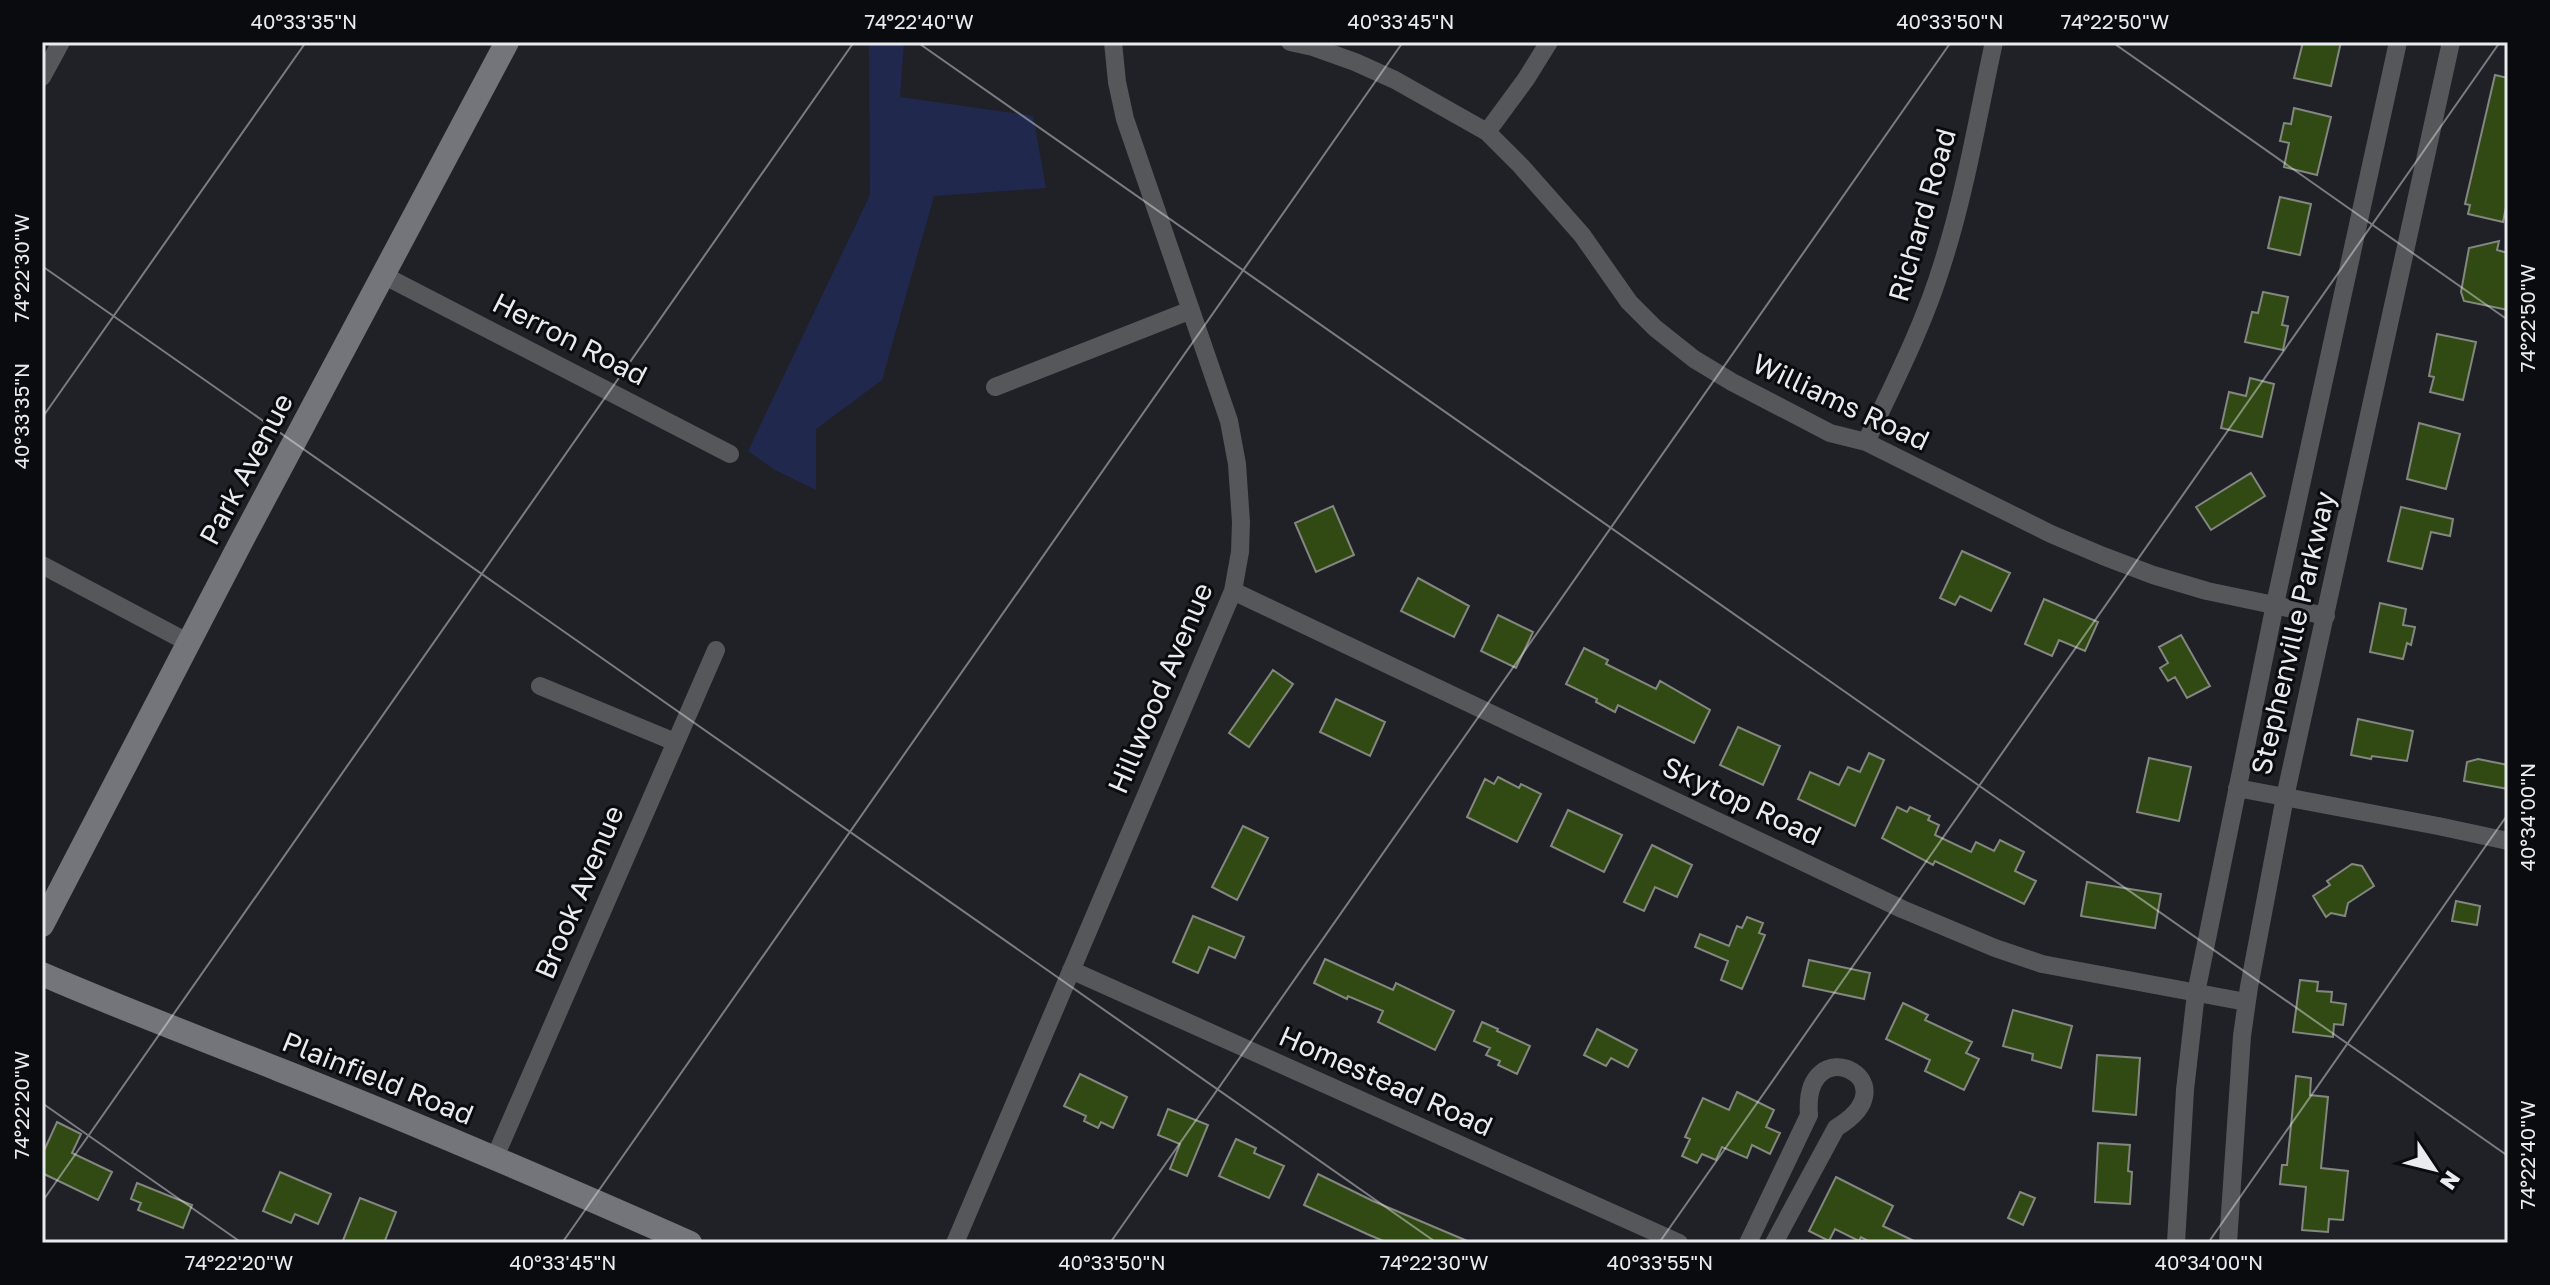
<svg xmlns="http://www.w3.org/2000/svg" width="2550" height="1285" font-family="'Golos Text',sans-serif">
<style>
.green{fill:#20284e}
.building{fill:#314a13;stroke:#838780;stroke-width:2}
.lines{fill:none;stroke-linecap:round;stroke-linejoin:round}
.street{stroke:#56575a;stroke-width:18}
.secondary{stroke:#73757a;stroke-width:24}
.ticks{fill:none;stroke:#e9ebef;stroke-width:2;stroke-opacity:0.45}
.labels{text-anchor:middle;stroke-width:6;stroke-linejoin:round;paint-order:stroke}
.street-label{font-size:28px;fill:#e9ebef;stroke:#0a0b0e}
.neatline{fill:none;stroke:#e9ebef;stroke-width:3}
.ticks-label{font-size:20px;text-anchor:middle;fill:#e9ebef}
</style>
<rect width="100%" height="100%" fill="#202127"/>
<path class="green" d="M869 42H904L900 97 1033 116 1046 188 934 196 882 380 816 429V490L775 470 748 451 870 195Z"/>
<path class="building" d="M2303 42H2341L2331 86 2294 78Z
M2495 75 2508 78V197L2503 222 2468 214 2470 205 2465 204Z
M2294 108 2331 117 2317 175 2284 167 2289 143 2280 141 2284 123 2291 124Z
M2280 197 2311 204 2300 255 2268 248Z
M2499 241 2497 250 2508 253V310L2464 301 2461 292 2469 248Z
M2263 292 2288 297 2282 325 2288 326 2283 350 2245 342 2252 312 2258 313Z
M2437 334 2476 342 2463 400 2430 392 2434 377 2429 376Z
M2250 378 2274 384 2262 437 2221 428 2229 392 2246 396Z
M2419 423 2460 434 2446 489 2407 479Z
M2251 473 2265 496 2211 530 2196 507Z
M1333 506 1354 555 1316 572 1295 523Z
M2401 507 2453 519 2450 536 2431 532 2422 569 2388 561Z
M1962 551 2010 573 1991 611 1960 596 1955 605 1940 598Z
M1418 578 1469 606 1454 637 1401 611Z
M2044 599 2098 622 2085 651 2059 640 2052 656 2025 644Z
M2380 603 2406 609 2403 625 2415 627 2411 645 2407 643 2403 659 2370 652Z
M1498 615 1533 632 1516 668 1481 651Z
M2181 635 2210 686 2187 698 2175 677 2168 681 2160 668 2168 663 2159 647Z
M1584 648 1608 660 1606 664 1656 689 1660 681 1710 710 1694 743 1618 705 1615 712 1596 702 1597 699 1566 684Z
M1273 670 1293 684 1249 747 1229 733Z
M1336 699 1385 722 1370 756 1320 732Z
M2358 719 2413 731 2407 761 2372 756 2371 759 2351 755Z
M1738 727 1780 746 1763 785 1720 765Z
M1869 753 1884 760 1855 826 1798 799 1810 772 1839 785 1848 767 1860 772Z
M2149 758 2191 767 2179 821 2137 812Z
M2478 759 2508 765V789L2464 781 2467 762Z
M1498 777 1519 788 1521 784 1541 794 1517 842 1467 817 1485 779 1494 784Z
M1897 807 1907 812 1910 807 1930 816 1928 820 1939 825 1935 835 1971 852 1976 842 1994 851 2000 840 2024 852 2015 871 2036 881 2024 904 1935 861 1933 865 1882 838Z
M1568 810 1622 835 1604 872 1551 846Z
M1243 826 1268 838 1237 900 1212 887Z
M1652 845 1692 865 1677 897 1655 887 1644 911 1624 902Z
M2352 864 2362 866 2374 886 2348 903 2345 916 2331 913 2326 917 2313 896 2330 885 2327 881Z
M2087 882 2161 894 2155 928 2081 916Z
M2456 901 2480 906 2477 925 2452 921Z
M1193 916 1244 937 1235 958 1209 947 1198 973 1173 962Z
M1747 917 1763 923 1759 933 1765 935 1742 989 1721 980 1728 961 1695 947 1700 934 1729 946 1737 926 1742 928Z
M1325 959 1393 990 1396 983 1454 1011 1435 1050 1378 1022 1383 1011 1348 996 1347 999 1314 983Z
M1809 960 1870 973 1864 999 1803 986Z
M2300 980 2318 982 2317 991 2332 992 2331 1002 2346 1004 2343 1025 2334 1024 2333 1037 2293 1032Z
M1903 1003 1928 1015 1925 1020 1972 1042 1966 1053 1979 1059 1964 1090 1925 1071 1930 1060 1886 1039Z
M2013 1010 2072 1026 2061 1068 2032 1060 2033 1054 2003 1046Z
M1482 1022 1498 1029 1497 1031 1530 1046 1517 1074 1498 1065 1500 1061 1486 1055 1490 1048 1474 1041Z
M1597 1029 1637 1050 1628 1067 1611 1058 1606 1066 1584 1055Z
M2097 1055 2140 1058 2136 1115 2093 1111Z
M1080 1074 1127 1097 1113 1128 1101 1122 1098 1128 1084 1121 1086 1116 1064 1106Z
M2296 1076 2311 1078 2310 1095 2328 1097 2321 1168 2348 1171 2343 1220 2329 1219 2328 1232 2302 1230 2306 1187 2280 1184 2282 1165H2287Z
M1737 1092 1774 1110 1766 1127 1780 1133 1770 1154 1752 1145 1747 1158 1722 1147 1716 1160 1702 1154 1697 1163 1682 1156 1690 1139 1685 1137 1703 1098 1729 1110Z
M1168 1109 1208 1125 1187 1176 1170 1169 1180 1144 1158 1135Z
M57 1122 81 1134 72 1153 112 1172 98 1200 42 1173V1155Z
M1236 1139 1256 1148 1254 1153 1284 1166 1269 1198 1219 1176Z
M2098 1143 2130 1145 2128 1171 2132 1172 2130 1204 2095 1202Z
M280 1172 331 1194 318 1224 295 1214 291 1223 263 1211Z
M1318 1174 1373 1201 1472 1243H1388L1367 1234 1304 1205Z
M1836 1177 1893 1206 1883 1226 1918 1243H1872L1861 1237 1859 1241 1835 1229 1829 1241 1809 1231Z
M137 1183 192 1205 183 1228 138 1210 141 1203 131 1199Z
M2020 1192 2035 1198 2023 1225 2008 1218Z
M360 1198 396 1212 384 1243H342Z"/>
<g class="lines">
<path class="street" d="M1290 42 1313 47 1355 62 1395 80 1487 132 1521 166 1582 235 1629 302 1655 328 1694 359 1732 382 1830 433 1866 442 2051 534 2103 556 2153 575 2207 591 2326 616
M42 77 61 42
M1487 132 1526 79 1549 42
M383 275 730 454
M995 387 1191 310
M1866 442C1894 383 1924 325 1943 262 1966 190 1978 115 1994 42
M42 565 189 643
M1233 591 1902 909 1995 948 2042 964 2246 1002
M540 686 675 742
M2237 788 2438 826 2508 841
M1071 970 1679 1243
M495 1157 716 650
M955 1243 1233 591 1240 552 1241 522 1237 464 1229 421 1125 119 1117 82 1113 42
M1748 1243 1809 1115C1802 1026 1916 1080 1836 1128L1774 1243
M2176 1243 2185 1090 2196 993 2275 604 2398 42
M2228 1243 2242 1036 2249 987 2285 797 2451 42"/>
<path class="secondary" d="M42 925 241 542 507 42
M42 974C120 1008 200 1038 280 1070 418 1124 554 1183 690 1243"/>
</g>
<path class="ticks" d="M917 42 2508 1156M2112 42 2508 320M42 266 1437 1243M42 418 306 42M42 1103 242 1243M42 1202 854 42M562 1243 1403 42M1110 1243 1951 42M1659 1243 2500 42M2208 1243 2508 814"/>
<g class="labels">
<g class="street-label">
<text transform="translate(1922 215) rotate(-74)" y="10">Richard Road</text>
<text transform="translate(570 339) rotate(27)" y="10">Herron Road</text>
<text transform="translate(1841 402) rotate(25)" y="10">Williams Road</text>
<text transform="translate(246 469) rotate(-62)" y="10">Park Avenue</text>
<text transform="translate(2293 633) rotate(-77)" y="10">Stephenville Parkway</text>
<text transform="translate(1160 688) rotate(-67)" y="10">Hillwood Avenue</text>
<text transform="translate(1742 801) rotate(25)" y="10">Skytop Road</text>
<text transform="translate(579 892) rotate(-67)" y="10">Brook Avenue</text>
<text transform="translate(378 1078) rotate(22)" y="10">Plainfield Road</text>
<text transform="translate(1386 1081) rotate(24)" y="10">Homestead Road</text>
</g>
</g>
<rect width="2550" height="1285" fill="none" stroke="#0a0b0e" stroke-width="88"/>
<g transform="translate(2434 1169) rotate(125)" stroke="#0a0b0e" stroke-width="6" paint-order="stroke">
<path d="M0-6L14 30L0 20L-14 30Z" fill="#e9ebef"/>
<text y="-12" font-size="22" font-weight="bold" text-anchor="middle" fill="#e9ebef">N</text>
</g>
<rect x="44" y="44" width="2462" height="1197" class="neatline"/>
<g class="ticks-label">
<text x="304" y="29">40°33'35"N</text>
<text x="919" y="29">74°22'40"W</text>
<text x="1401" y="29">40°33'45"N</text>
<text x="1950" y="29">40°33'50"N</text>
<text x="2115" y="29">74°22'50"W</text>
<text transform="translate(22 268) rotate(-90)" y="7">74°22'30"W</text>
<text transform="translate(2528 318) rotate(-90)" y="7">74°22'50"W</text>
<text transform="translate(22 416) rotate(-90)" y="7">40°33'35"N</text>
<text transform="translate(2528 817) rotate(-90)" y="7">40°34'00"N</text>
<text transform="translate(22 1105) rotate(-90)" y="7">74°22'20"W</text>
<text transform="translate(2528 1155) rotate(-90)" y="7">74°22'40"W</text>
<text x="239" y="1270">74°22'20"W</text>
<text x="563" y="1270">40°33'45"N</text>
<text x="1112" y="1270">40°33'50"N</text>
<text x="1434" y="1270">74°22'30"W</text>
<text x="1660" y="1270">40°33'55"N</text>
<text x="2209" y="1270">40°34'00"N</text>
</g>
</svg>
